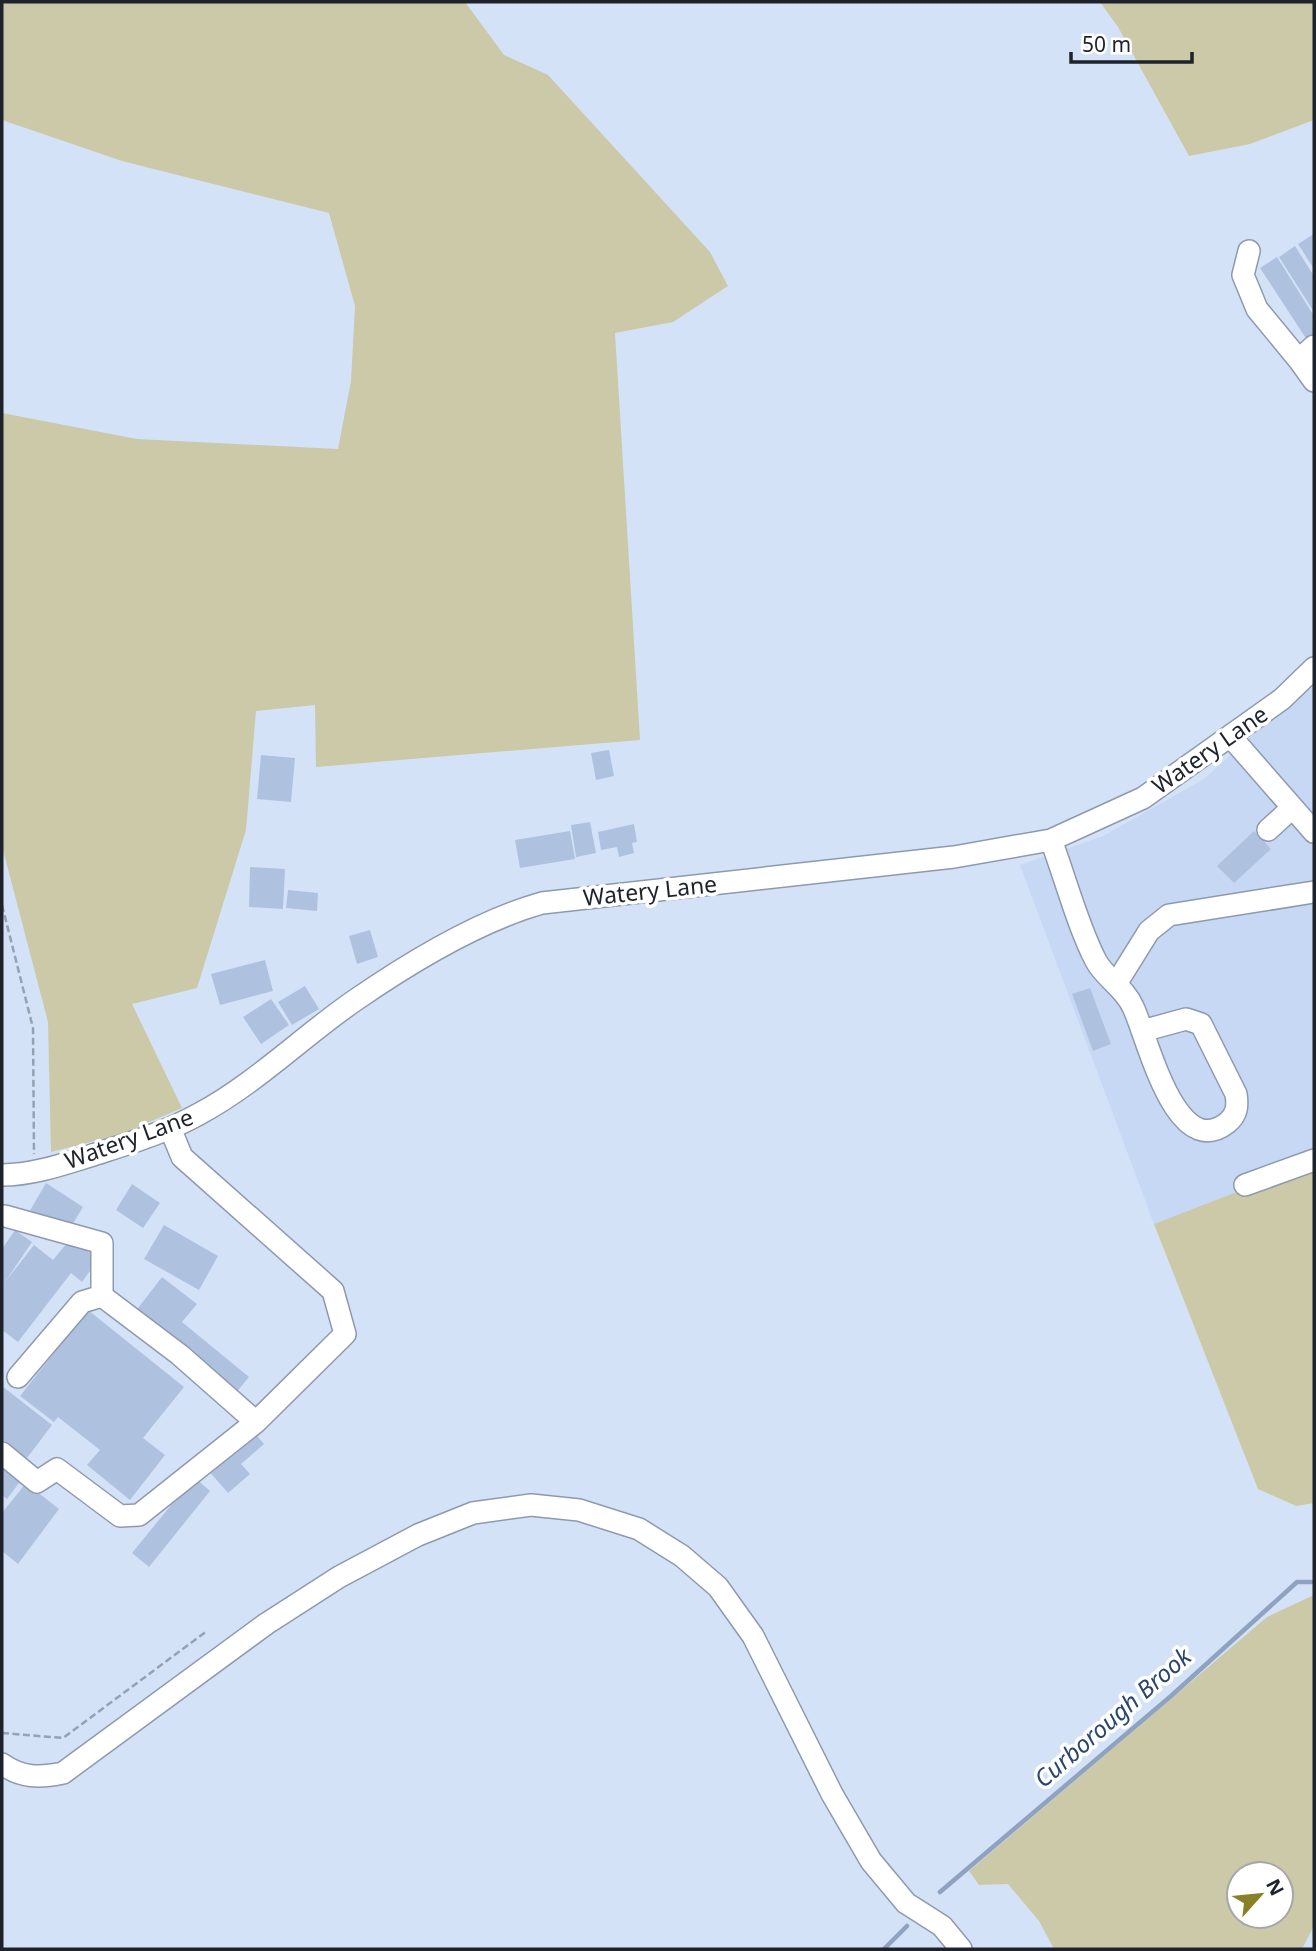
<svg xmlns="http://www.w3.org/2000/svg" width="1316" height="1951" font-family="'Noto Sans',sans-serif">
<style>
.built{fill:#c6d8f4}
.green{fill:#cbc9a7;fill-rule:evenodd}
.lines{fill:none;stroke-linecap:round;stroke-linejoin:round}
.stream{stroke:#8fa2bf;stroke-width:4.5}
.building{fill:#aec2e0}
.minor-casing{stroke:#8d9aae;stroke-width:24}
.path{stroke:#96a1b2;stroke-width:2.5;stroke-dasharray:7 3.5;stroke-linecap:butt}
.minor{stroke:#fff;stroke-width:21}
.labels{text-anchor:middle;stroke-width:7;stroke-linejoin:round;paint-order:stroke}
.street-label{font-size:23px;fill:#1e232b;stroke:#fff}
.water-label{font-size:24px;font-style:italic;fill:#2a456e;stroke:#fff}
</style>
<rect width="100%" height="100%" fill="#d4e2f8"/>
<path class="built" d="M1314 680V1162L1154 1224 1020 865 1103 836 1204 779Z"/>
<path class="green" d="M2 2H465L504 55 548 75 710 252 728 286 673 322 615 333 640 740 316 767 315 705 256 711 246 830 197 988 132 1004 182 1108 119 1135 51 1152 48 1022 2 846V413L137 439 338 449 351 381 355 306 329 213 122 161 2 120Z
M1100 2H1314V120L1250 144 1189 156 1118 27Z
M1314 1162V1503L1296 1506 1258 1489 1154 1224Z
M1314 1595V1926L1302 1949H1054L1039 1921 1008 1884 979 1885 969 1871 1267 1617ZM1239 1874H1281V1916H1239Z"/>
<g class="lines">
<path class="stream" d="M940 1892 1171 1696 1297 1582H1314
M884 1949 907 1926"/>
</g>
<path class="building" d="M1314 234V269L1298 244Z
M1295 246 1314 276V312L1279 257Z
M1277 257 1314 316V340L1309 343 1260 268Z
M609 750 614 776 596 780 591 753Z
M261 755 295 758 291 802 257 799Z
M590 822 596 853 576 857 571 825Z
M634 824 637 842 632 843 634 853 619 857 617 847 601 850 598 832Z
M570 831 575 859 520 868 515 840Z
M1254 831 1271 849 1234 883 1217 866Z
M250 867 285 869 283 909 249 907Z
M288 890 318 893 317 911 286 908Z
M370 930 378 957 357 964 349 936Z
M265 960 273 991 220 1005 211 974Z
M305 986 319 1009 292 1025 278 1002Z
M1090 988 1111 1044 1093 1051 1072 994Z
M271 999 289 1025 261 1044 243 1017Z
M46 1183 83 1207 69 1230 25 1219Z
M132 1184 160 1203 143 1228 116 1210Z
M164 1225 218 1256 199 1290 144 1259Z
M15 1230 32 1242 5 1282 34 1245 53 1260 72 1237 98 1260 82 1282 71 1273 18 1342 2 1330V1249Z
M162 1277 197 1304 182 1322 249 1377 235 1394 135 1312Z
M88 1310 184 1387 143 1438 165 1455 130 1500 87 1465 100 1450 58 1417 54 1422 20 1396Z
M2 1386 52 1425 27 1458 2 1439Z
M252 1430 264 1444 241 1464 250 1474 228 1493 207 1469Z
M2 1463 22 1479 7 1499 2 1495Z
M194 1477 210 1491 149 1567 132 1553Z
M26 1483 59 1509 18 1564 2 1551V1513Z"/>
<g class="lines">
<defs>
<path id="minor" d="M1249 251 1243 275 1257 309 1299 360
M1314 346 1299 360 1314 381
M1231 737 1314 832
M1268 830 1292 808
M1051 840C1065 877 1078 927 1096 961 1105 978 1125 988 1133 1007 1147 1035 1175 1163 1227 1123 1237 1115 1238 1106 1236 1094L1201 1024 1186 1019 1142 1031
M1116 984 1149 931 1169 915 1314 892
M2 1175C32 1175 61 1165 90 1156 127 1144 165 1133 199 1114 255 1084 302 1037 354 1001 409 963 478 921 542 903L954 857 1051 840 1143 798 1282 699 1314 668
M1245 1185 1314 1160
M5 1216 102 1243V1296
M18 1377 82 1302 102 1296 180 1355 256 1422 345 1334 333 1291 182 1157 170 1128
M2 1453 37 1482 57 1469 120 1516 139 1515 256 1422
M2 1764C22 1778 39 1778 63 1773L266 1624 339 1577 418 1535 473 1513 531 1505 579 1510 639 1529 682 1556 718 1587 753 1636 832 1794 871 1861 906 1903 942 1926 961 1949"/>
</defs>
<use href="#minor" class="minor-casing"/>
<path class="path" d="M2 905 33 1028 34 1154
M2 1733 63 1738 207 1631"/>
<use href="#minor" class="minor"/>
</g>
<g class="labels">
<g class="street-label">
<text transform="translate(1210 750) rotate(-35)" y="8">Watery Lane</text>
<text transform="translate(650 891) rotate(-6)" y="8">Watery Lane</text>
<text transform="translate(129 1139) rotate(-20)" y="8">Watery Lane</text>
</g>
<g class="water-label">
<text transform="translate(1113 1718) rotate(-41)" y="8">Curborough Brook</text>
</g>
</g>
<rect width="1316" height="1951" fill="none" stroke="#1e232b" stroke-width="7"/>
<g transform="translate(1260 1895) rotate(63)"><circle r="33" fill="#ffffff" stroke="#a5a7aa" stroke-width="2"/>
<path d="M0-5L12 26L0 18L-12 26Z" fill="#898027"/>
<text y="-10" font-size="19" font-weight="bold" text-anchor="middle" fill="#1e232b">N</text>
</g>
<path d="M1071 52v10h121v-10" fill="none" stroke="#1e232b" stroke-width="3.5"/>
<text x="1082" y="52" font-size="21" fill="#1e232b" stroke="#ffffff" stroke-width="5" paint-order="stroke">50 m</text>
</svg>
